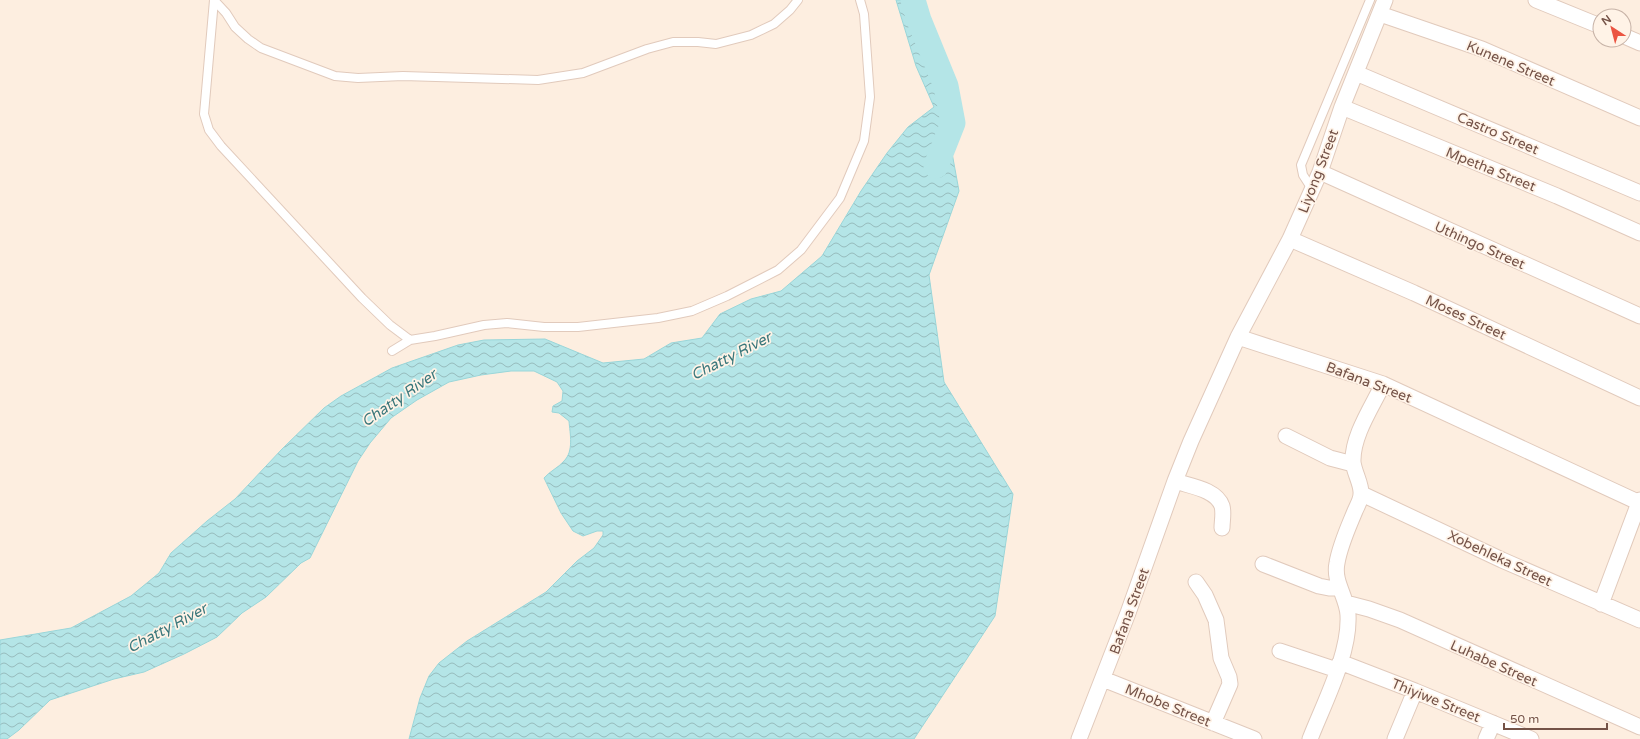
<svg xmlns="http://www.w3.org/2000/svg" width="1640" height="739" font-family="'Varela Round',sans-serif">
<style>
.water{fill:url(#water-waves);stroke:#9ad6d9}
.lines{fill:none;stroke-linecap:round;stroke-linejoin:round}
.river{stroke:#b4e5e7;stroke-width:25}
.lane-casing{stroke:#e1cabc;stroke-width:10}
.street-casing{stroke:#e1cabc;stroke-width:17}
.lane{stroke:#fff;stroke-width:8}
.street{stroke:#fff;stroke-width:15}
.labels{text-anchor:middle;stroke-width:3.5;stroke-linejoin:round;paint-order:stroke}
.street-label{font-size:14px;fill:#745247;stroke:#fff3e7}
.water-label{font-size:15px;font-style:italic;fill:#3a777b;stroke:#fff3e7}
</style>
<defs>
<pattern id="water-waves" width="16" height="10" patternUnits="userSpaceOnUse"><rect width="16" height="10" fill="#b4e5e7"/><path d="M0 5q4-4 8 0t8 0" fill="none" stroke="#97bcbd"/></pattern>
</defs>
<rect width="100%" height="100%" fill="#fdeee0"/>
<path class="water" d="M896 0H924L959 191 929 275 944 382 1013 494 995 616 914 739H409L420 698 429 676 439 663 467 641 546 592 577 561 594 548 603 535V531H597L583 536 573 531 561 513 544 478C550 471 558 468 564 461 574 451 570 434 569 421L559 413 552 412 553 406 562 401 563 391 557 382 534 371H511L481 375 449 382 417 400 391 418 370 443 358 461 310 558 301 563 266 597 242 613 217 637 184 654 144 672 114 679 50 700 19 730 7 739H0V640L71 628 131 596 159 573 171 553 207 521 235 499 282 449 324 408 341 396 392 368 458 345 484 340 545 339 603 363 644 359 671 343 702 338 720 314 751 299 781 291 822 256 861 191 887 153 908 127 934 107 916 66Z"/>
<g class="lines">
<path class="river" d="M913 0 919 20 946 86 953 123 936 166"/>
<defs>
<path id="lane" d="M214 0 226 13 235 27 248 39 261 48 335 76 358 78 403 76 538 80 583 73 647 49 673 42H698L716 44 751 35 774 24 790 10 798 0
M214 0 204 114 209 130 221 146 362 298 390 325 410 340
M1312 189 1303 175 1301 165 1370 0
M392 351 410 340 435 336 484 325 507 323 544 327H578L658 318 692 311 727 296 778 270 801 250 840 198 864 141 870 97 864 14 860 0"/>
<path id="street" d="M1536 0 1600 26
M1380 14 1482 49 1640 118
M1624 36 1640 43
M1356 73 1640 193
M1342 107 1557 196 1640 233
M1320 172 1640 316
M1290 239 1414 293 1640 398
M1238 337 1290 239 1320 172 1342 107 1385 0
M1286 436 1330 458 1353 464
M1175 481C1189 486 1216 489 1222 506 1224 513 1222 521 1222 528
M1362 494 1502 560 1640 620
M1263 564 1319 586 1329 588H1339
M1196 582 1205 595 1216 620 1221 658 1229 677 1230 684 1213 723
M1346 603 1369 609 1400 620 1640 727
M1601 604 1640 500
M1280 651 1337 670
M1340 662 1415 691 1531 739
M1103 679 1254 739
M1079 739 1128 613 1175 481 1191 441 1238 337 1383 384 1640 503
M1310 739C1324 703 1350 654 1348 615 1347 597 1333 582 1337 563 1340 545 1348 528 1355 511 1357 506 1361 500 1361 494 1362 485 1354 472 1353 462 1352 436 1372 407 1383 384
M1395 739 1415 691
M1486 739 1493 723"/>
</defs>
<use href="#lane" class="lane-casing"/>
<use href="#street" class="street-casing"/>
<use href="#lane" class="lane"/>
<use href="#street" class="street"/>
</g>
<g class="labels">
<g class="street-label">
<text transform="translate(1511 63) rotate(23)" y="5">Kunene Street</text>
<text transform="translate(1498 133) rotate(23)" y="5">Castro Street</text>
<text transform="translate(1491 169) rotate(22)" y="5">Mpetha Street</text>
<text transform="translate(1318 171) rotate(-69)" y="5">Liyong Street</text>
<text transform="translate(1480 245) rotate(24)" y="5">Uthingo Street</text>
<text transform="translate(1466 317) rotate(25)" y="5">Moses Street</text>
<text transform="translate(1369 382) rotate(21)" y="5">Bafana Street</text>
<text transform="translate(1500 558) rotate(25)" y="5">Xobehleka Street</text>
<text transform="translate(1129 611) rotate(-70)" y="5">Bafana Street</text>
<text transform="translate(1494 663) rotate(24)" y="5">Luhabe Street</text>
<text transform="translate(1436 700) rotate(22)" y="5">Thiyiwe Street</text>
<text transform="translate(1168 705) rotate(22)" y="5">Mhobe Street</text>
</g>
<g class="water-label">
<text transform="translate(731 356) rotate(-27)" y="5">Chatty River</text>
<text transform="translate(399 398) rotate(-35)" y="5">Chatty River</text>
<text transform="translate(167 628) rotate(-28)" y="5">Chatty River</text>
</g>
</g>
<g transform="translate(1612 28) rotate(324)"><circle r="19" fill="#fff3e7" stroke="#c7b3a7"/>
<path d="M0-3L7 15L0 10L-7 15Z" fill="#eb5441"/>
<text y="-6" font-size="11" font-weight="bold" text-anchor="middle" fill="#745247">N</text>
</g>
<path d="M1504 723v6h103v-6" fill="none" stroke="#745247" stroke-width="2"/>
<text x="1510" y="723" font-size="12" fill="#745247" stroke="#fff3e7" stroke-width="3" paint-order="stroke">50 m</text>
</svg>
